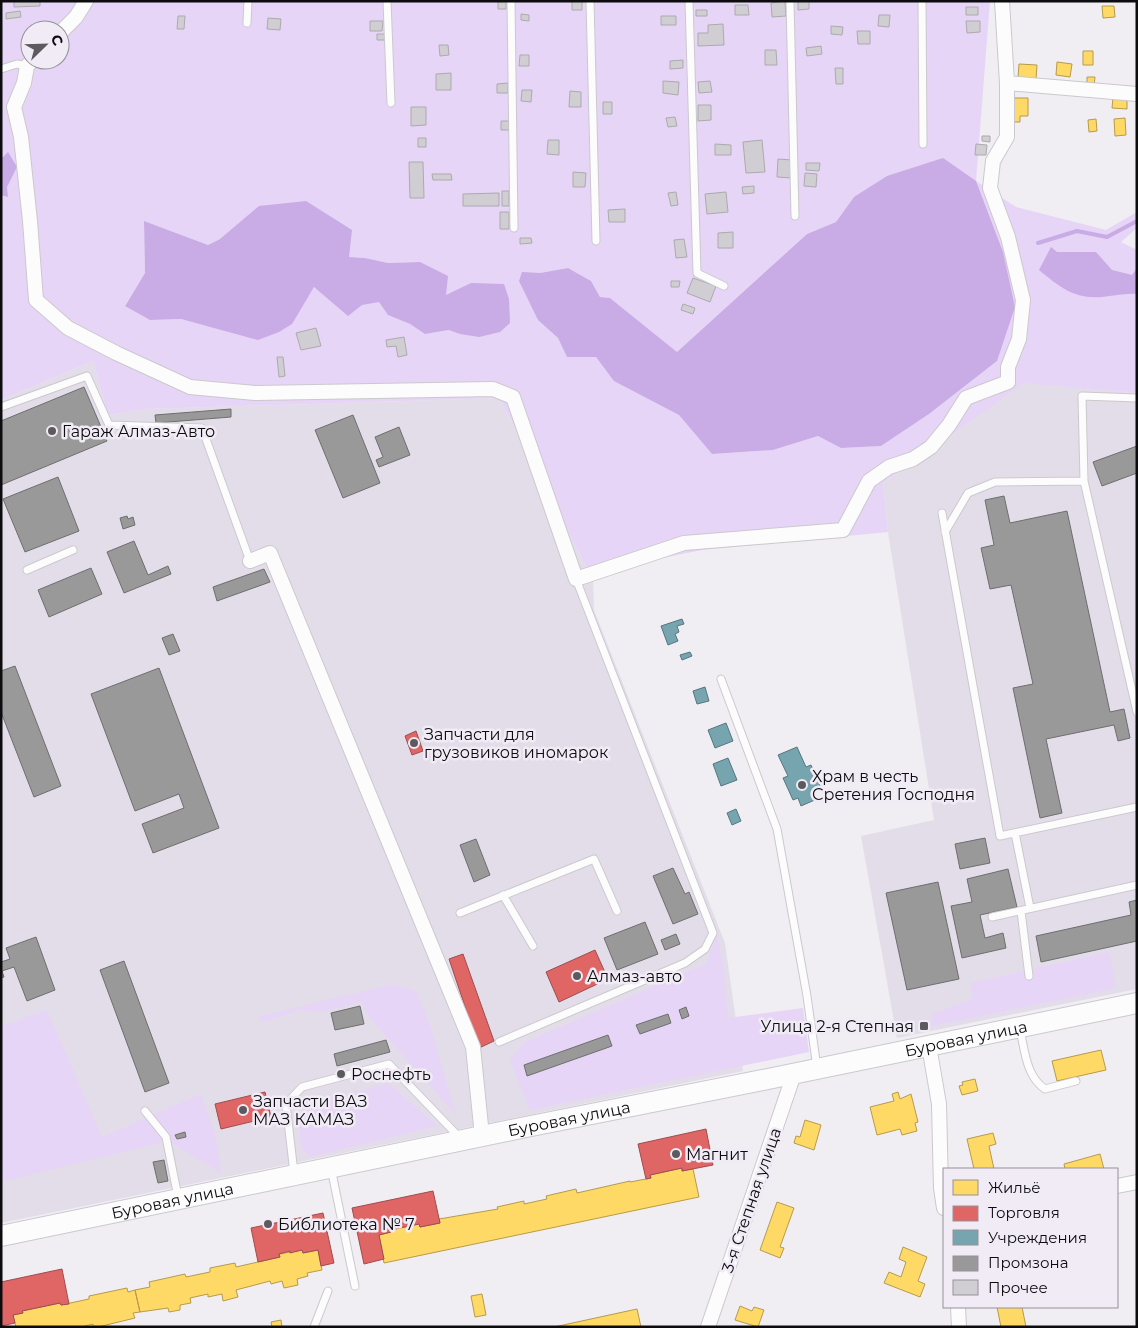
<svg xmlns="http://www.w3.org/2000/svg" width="1138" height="1328" font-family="Montserrat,sans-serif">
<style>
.built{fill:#e3dde9}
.green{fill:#e6d5f6;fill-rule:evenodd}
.water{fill:#c9abe5}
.homes{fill:#ffd966;stroke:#b69b4c}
.shops{fill:#e06666;stroke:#a04b4c}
.public{fill:#76a5af;stroke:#56777f}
.industry{fill:#999;stroke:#6f6e6f}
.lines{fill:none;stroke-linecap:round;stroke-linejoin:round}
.stream{stroke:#c9abe5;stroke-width:4}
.building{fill:#d0ced3;stroke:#acaaae}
.service-casing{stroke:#cbc9cd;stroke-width:9}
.minor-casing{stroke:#cbc9cd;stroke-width:16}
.secondary-casing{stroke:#cbc9cd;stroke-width:22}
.service{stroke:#fdfcfd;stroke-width:7}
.minor{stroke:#fdfcfd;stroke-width:14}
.secondary{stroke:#fdfcfd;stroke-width:20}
.poi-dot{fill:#5c5a5e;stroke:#f0ebf5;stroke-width:2}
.labels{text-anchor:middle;stroke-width:5;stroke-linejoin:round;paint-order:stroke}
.poi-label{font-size:16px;fill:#0c0b0e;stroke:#f0ebf5;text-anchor:start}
.street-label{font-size:16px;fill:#0c0b0e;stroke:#f0ebf5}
</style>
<rect width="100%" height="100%" fill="#f0edf3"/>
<path class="built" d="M93 361 108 415 146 409 499 398 593 580 594 610 725 943 743 1071 1 1223V400Z
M1024 382 1137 393V989L897 1038 861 836 934 820 888 532 883 483Z"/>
<path class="green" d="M1 1H990L976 181 1016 207 1106 230 1137 212V228L1121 242 1137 250V393L1024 383 883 483 888 532 702 550 657 559 593 580 499 398 146 409 108 415 93 361 1 400ZM30 30H60V60H30ZM854 197 997 361 929 414 881 446 841 448 818 436 773 450 712 454 679 415 615 381 596 357H567L558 338 538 320 522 273H540L568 268 591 281 600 297 610 298 677 352 807 234 836 222ZM144 221 208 245 220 239 349 257 365 258 388 263 420 262 446 295 461 334 450 330 425 334 410 324 388 315 379 301 362 304 327 297 314 287 304 302 207 326 181 319 150 320 125 305 145 273Z
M717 934 724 969 728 1018 803 1008 809 1052 530 1110 510 1060 525 1042 706 964Z
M1109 952 1116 988 932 1026V1014L972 999 970 983Z
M393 984 416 991 431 1028 456 1115 369 1017 361 1002 322 1012 299 1010 265 1022 256 1017Z
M47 1010 102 1137 201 1094 215 1133 221 1173 168 1141 1 1182V1026Z
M388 1083 438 1126 309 1157 301 1146 299 1121 309 1107Z"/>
<path class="water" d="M8 152 17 167 7 187 8 197 1 195V159Z
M943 158 976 181 1003 252 1015 307 997 361 929 414 881 446 841 448 818 436 773 450 712 454 679 415 614 381 596 357H567L558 338 538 320 519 281 522 272 540 273 568 268 591 281 600 297 610 298 677 352 807 234 836 222 854 197 887 176Z
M306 201 352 230 349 257 365 258 388 263 420 262 448 276 446 295 471 283 504 284 509 299 510 323 500 332 479 337 460 334 449 330 425 334 410 324 388 315 379 302 362 305 348 316 314 287 292 324 279 332 258 340 181 319 150 320 125 306 145 273 144 221 208 245 220 239 259 206Z
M1051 247 1057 252H1096L1112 270 1132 275 1137 268V294C1124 293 1114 296 1102 297 1073 299 1060 287 1039 270Z"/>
<path class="homes" d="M1102 6H1114L1115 17 1103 18Z
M1083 51H1093V65H1083Z
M1057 62 1072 64 1070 77 1056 75Z
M1019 64 1037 65 1036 79 1018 78Z
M1087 77H1095L1094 86H1087Z
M1011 98H1028V116H1020V122H1012Z
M1113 98 1127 99V109L1112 108Z
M1125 118 1126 135 1115 136 1114 119Z
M1096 119 1097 131 1089 132 1088 120Z
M1101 1050 1106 1070 1057 1081 1052 1061Z
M975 1079 978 1091 962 1095 959 1086 963 1085 962 1082Z
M898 1092 900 1099 911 1094 918 1122 915 1123 917 1131 902 1135 900 1129 877 1135 870 1107 894 1101 892 1094Z
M805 1120 821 1125 814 1150 794 1143 796 1136 800 1137Z
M993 1133 996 1144 989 1146 994 1169H974L967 1139Z
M1100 1154 1104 1169H1065L1064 1164Z
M682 1168V1171L693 1169 699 1197 384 1263 379 1235 391 1232 390 1230 419 1224 420 1227 440 1223 439 1219 498 1209 497 1207 524 1201V1204L547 1199 546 1196 576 1189 577 1193 630 1181V1182L646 1179 651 1178 650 1175Z
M777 1202 794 1208 780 1247 784 1248 780 1258 760 1250Z
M903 1247 927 1257 918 1281 925 1284 920 1297 884 1283 889 1272 901 1277 906 1262 899 1259Z
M302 1250 303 1253 318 1250 322 1270 307 1273 308 1276 297 1279 298 1285 284 1288 282 1281 271 1284 270 1281 236 1290 238 1297 223 1301 222 1294 208 1297V1294L190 1298 191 1303 180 1305V1310L169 1312 168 1308 140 1312 135 1290 150 1287 149 1282 185 1274 186 1277 210 1272V1268L235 1263 236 1267 280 1257 279 1254Z
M127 1288 128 1292 135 1290 140 1312 133 1313 135 1318 98 1327H93V1324L81 1327H16L13 1315 23 1313 22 1311 60 1303 61 1305 89 1299V1296Z
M482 1294 486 1315 475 1317 471 1296Z
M740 1306 752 1311 754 1307 764 1310 758 1327 735 1320Z
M997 1307H1022L1026 1327H1001Z
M637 1309 641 1327H554Z
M281 1320 282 1327H272L271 1322Z"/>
<path class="shops" d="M416 731 423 751 412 755 405 736Z
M595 950 608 979 559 1002 546 972Z
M463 954 494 1041 479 1048 449 959Z
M265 1092 271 1117 221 1129 215 1104Z
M706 1129 713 1165 682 1171V1168L650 1175 651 1178 646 1179 638 1144Z
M433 1191 440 1223 420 1227 419 1224 390 1230 391 1232 379 1235 384 1259 364 1264 352 1208Z
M323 1213 334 1263 321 1266 318 1250 303 1253 302 1250 290 1253V1251L279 1254 280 1257 258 1262 251 1228Z
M62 1269 69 1304 61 1305 60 1303 22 1311 23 1313 13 1315 15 1323 1 1326V1282Z"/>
<path class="public" d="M682 619 684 624 677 626 679 632 675 634 678 641 668 645 661 626Z
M690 652 692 656 682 660 680 655Z
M705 687 709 701 697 704 693 691Z
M726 723 733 741 715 748 708 730Z
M797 747 806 767 811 765 821 788 814 792 817 799 801 806 798 798 793 800 783 778 788 776 778 755Z
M728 758 737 780 721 786 713 764Z
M736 809 741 821 732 825 727 813Z"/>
<path class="industry" d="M84 387 107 441 1 485V421Z
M231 409V417L156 423 155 415Z
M353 415 380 483 343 498 315 430Z
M399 427 410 455 379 467 376 460 383 457 375 437Z
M1137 446V473L1102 486 1093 462Z
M58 477 79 531 25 552 3 499Z
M1004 496 1010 523 1067 511 1110 712 1124 709 1130 738 1118 741 1114 725 1046 739 1062 813 1040 818 1013 688 1033 684 1011 585 990 589 981 548 994 545 985 500Z
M127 516 128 519 133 517 135 525 123 529 120 518Z
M134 541 148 575 168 566 171 574 124 593 107 552Z
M91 568 102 594 49 617 38 590Z
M264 569 270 582 217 601 213 587Z
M173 634 180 651 169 655 162 638Z
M15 666 61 786 34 797 1 712V671Z
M159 668 219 828 153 853 142 824 184 808 179 794 135 811 91 694Z
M985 838 990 863 960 869 955 844Z
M476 839 490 875 474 882 460 845Z
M673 868 685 894 689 892 698 914 673 924 653 876Z
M1008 869 1017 907 980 915 985 938 1003 933 1006 948 962 958 951 906 972 902 967 879Z
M938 882 959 979 907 990 886 893Z
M1137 900V941L1041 962 1036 936 1131 915 1129 902Z
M645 922 658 954 617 970 604 938Z
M676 934 680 944 665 950 661 940Z
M36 937 55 990 27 1001 14 967 2 971 4 977 1 978V962L10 959 6 948Z
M124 961 169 1083 145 1092 100 970Z
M360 1006 364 1024 335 1030 331 1013Z
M686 1007 689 1016 682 1019 679 1010Z
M668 1014 671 1023 640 1034 636 1025Z
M608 1035 612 1046 527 1076 524 1065Z
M386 1040 390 1052 337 1066 334 1054Z
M185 1132 186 1137 177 1139 175 1135Z
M164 1160 168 1181 158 1183 153 1162Z"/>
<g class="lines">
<path class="stream" d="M1038 243 1077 231 1107 237 1137 221"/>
</g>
<path class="building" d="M14 1H40V6L14 7Z
M506 1V9H498V2Z
M572 1H582V10H572Z
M785 1 786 16 772 17 771 3Z
M798 1H809V9L798 10Z
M735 5H748L749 15H735Z
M966 7H978V15H966Z
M696 10H707V16H696Z
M20 11 21 17 6 19V13Z
M521 14 529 15V21L521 20Z
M879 15H890L889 27 878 26Z
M178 16H185L184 29H177Z
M661 16H676V25H661Z
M268 18 281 19 280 30 267 29Z
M370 21H383L382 31H370Z
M966 21H980V32L967 33Z
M723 24 724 45 698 46V33H708V25Z
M831 26 843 27 842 35 831 34Z
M857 31H870V44H858Z
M377 34H386V40H377Z
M439 45H448L449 55 440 56Z
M821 46 822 54 807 56 806 48Z
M765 50H776L777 65H765Z
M520 55H529V66H519Z
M683 60V68L670 69V61Z
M835 68H843V84H836Z
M451 73V90H436V74Z
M663 81 679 82 678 95 663 93Z
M710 81 712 92 699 93 698 82Z
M508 83V93H497V84Z
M522 90H532L531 102 521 101Z
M570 91 581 92V107H569Z
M603 102H612V114H603Z
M698 105H711V120L698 121Z
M411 107H426V125L411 126Z
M675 117 677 126 668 127 666 118Z
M501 121H509V130H501Z
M982 136H990V142L982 141Z
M418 138H426V147H418Z
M548 140H559V155L547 154Z
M762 140 765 172 746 173 743 142Z
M715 144 731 145V155H715Z
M976 144 987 145 986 155H975Z
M778 159 792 160 791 178 777 177Z
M409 162H423L424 198H410Z
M806 163H820L819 171 806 170Z
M573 172 586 173 585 187H573Z
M805 173 817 174 816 187 804 186Z
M432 174H451L452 180H433Z
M754 186V193L743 194 742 187Z
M502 191H509V206H502Z
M676 192 678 205 671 206 668 193Z
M726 192 728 212 707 214 705 194Z
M499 193V206H463V194Z
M625 209V222H609L608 210Z
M500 212H509V229H500Z
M733 232V248H718V233Z
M520 238H531L532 243 520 244Z
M684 239 687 257 676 258 674 240Z
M693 278 716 286 710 302 687 293Z
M671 281H680L679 287H671Z
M683 304 695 308 693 314 681 310Z
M316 328 321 346 301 350 296 333Z
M404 337 407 355 398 357 396 346 387 347 386 340Z
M277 357H283L285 376 279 377Z"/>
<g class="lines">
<defs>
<path id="service" d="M387 1 391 103
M511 1 514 228
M590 1 596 241
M689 1 697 273 724 286
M790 1 795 216
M922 1 923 144
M247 23 248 1
M1 69 17 64 27 66
M1137 398 1082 396 1084 481 1137 712
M1 407 87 376 109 425 202 428 250 561
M942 513 1000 836 1137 807
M945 532 968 493 995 482 1084 481
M27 570 73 550
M721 679 777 829 807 996 817 1068
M1015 833 1030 908
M503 895 533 946
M1021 911 1029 976
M460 913 594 859 617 911
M992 917 1137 885
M1020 1030C1025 1051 1026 1076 1045 1089L1076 1081
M499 1042 685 963 705 949 713 933 576 579
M145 1111 166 1137 178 1197
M331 1168 355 1286
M294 1173 286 1104 302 1087 389 1064 460 1138
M314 1327 328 1291"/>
<path id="minor" d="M60 33 76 17 86 1
M33 60 27 66 24 83 14 107 21 137 30 221 36 300 68 328 116 353 190 387 255 393 493 389 513 397 576 579 684 543 843 530 869 481 889 467 913 459 931 447 949 425 966 398 1008 382V367L1019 339 1023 300 1008 237 990 188 993 161 1007 137V83L1002 1
M1007 83 1137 94
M250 561 270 553 473 1047 482 1136
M929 1046 939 1104 941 1188 944 1208
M1117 1186 1137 1182
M958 1307 959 1327
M708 1327 794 1074"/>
<g id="secondary">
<path id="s1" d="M1 1236 526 1127 768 1079 1137 1003"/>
</g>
</defs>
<use href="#service" class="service-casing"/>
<use href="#minor" class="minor-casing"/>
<use href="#secondary" class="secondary-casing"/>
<use href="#service" class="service"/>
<use href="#minor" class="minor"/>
<use href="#secondary" class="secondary"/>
</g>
<g class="poi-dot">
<circle cx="52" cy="431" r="5"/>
<circle cx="414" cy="743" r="5"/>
<circle cx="802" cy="785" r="5"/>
<circle cx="577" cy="976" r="5"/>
<rect x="919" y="1021" width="10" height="10" rx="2.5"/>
<circle cx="341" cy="1074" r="5"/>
<circle cx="243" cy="1110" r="5"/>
<circle cx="676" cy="1154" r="5"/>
<circle cx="268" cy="1224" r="5"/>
</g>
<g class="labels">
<g class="poi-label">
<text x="62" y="437">Гараж Алмаз-Авто</text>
<text x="424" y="740">Запчасти для<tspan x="424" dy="18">грузовиков иномарок</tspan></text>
<text x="812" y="782">Храм в честь<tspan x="812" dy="18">Сретения Господня</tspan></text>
<text x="587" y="982">Алмаз-авто</text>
<text x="914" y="1032" text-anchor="end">Улица 2-я Степная</text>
<text x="351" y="1080">Роснефть</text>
<text x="253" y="1107">Запчасти ВАЗ<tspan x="253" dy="18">МАЗ КАМАЗ</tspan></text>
<text x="686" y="1160">Магнит</text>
<text x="278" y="1230">Библиотека № 7</text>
</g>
<g class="street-label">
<text dy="6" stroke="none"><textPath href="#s1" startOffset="985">Буровая улица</textPath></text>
<text dy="6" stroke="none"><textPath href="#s1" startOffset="580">Буровая улица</textPath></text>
<text dy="6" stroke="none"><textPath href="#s1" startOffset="175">Буровая улица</textPath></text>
<text transform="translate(751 1200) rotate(-71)" y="6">3-я Степная улица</text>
</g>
</g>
<rect width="1138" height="1328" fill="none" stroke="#0c0b0e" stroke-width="5"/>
<rect x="943" y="1168" width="175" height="140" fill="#f0ebf5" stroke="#959199"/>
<rect x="953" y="1180" width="25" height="15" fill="#ffd966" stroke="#959199"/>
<text x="988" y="1193" font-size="15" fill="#0c0b0e">Жильё</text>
<rect x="953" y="1206" width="25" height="15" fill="#e06666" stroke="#959199"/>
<text x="988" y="1218" font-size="15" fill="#0c0b0e">Торговля</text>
<rect x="953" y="1230" width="25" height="15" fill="#76a5af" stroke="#959199"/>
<text x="988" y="1243" font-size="15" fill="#0c0b0e">Учреждения</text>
<rect x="953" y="1256" width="25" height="15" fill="#999999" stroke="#959199"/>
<text x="988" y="1268" font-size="15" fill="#0c0b0e">Промзона</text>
<rect x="953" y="1280" width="25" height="15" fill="#d0ced3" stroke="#959199"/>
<text x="988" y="1293" font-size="15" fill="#0c0b0e">Прочее</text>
<g transform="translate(45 45) rotate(67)"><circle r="24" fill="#f0ebf5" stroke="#959199"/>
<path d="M0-4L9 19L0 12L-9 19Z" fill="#5c5a5e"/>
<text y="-8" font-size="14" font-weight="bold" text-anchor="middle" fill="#0c0b0e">С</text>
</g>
</svg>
